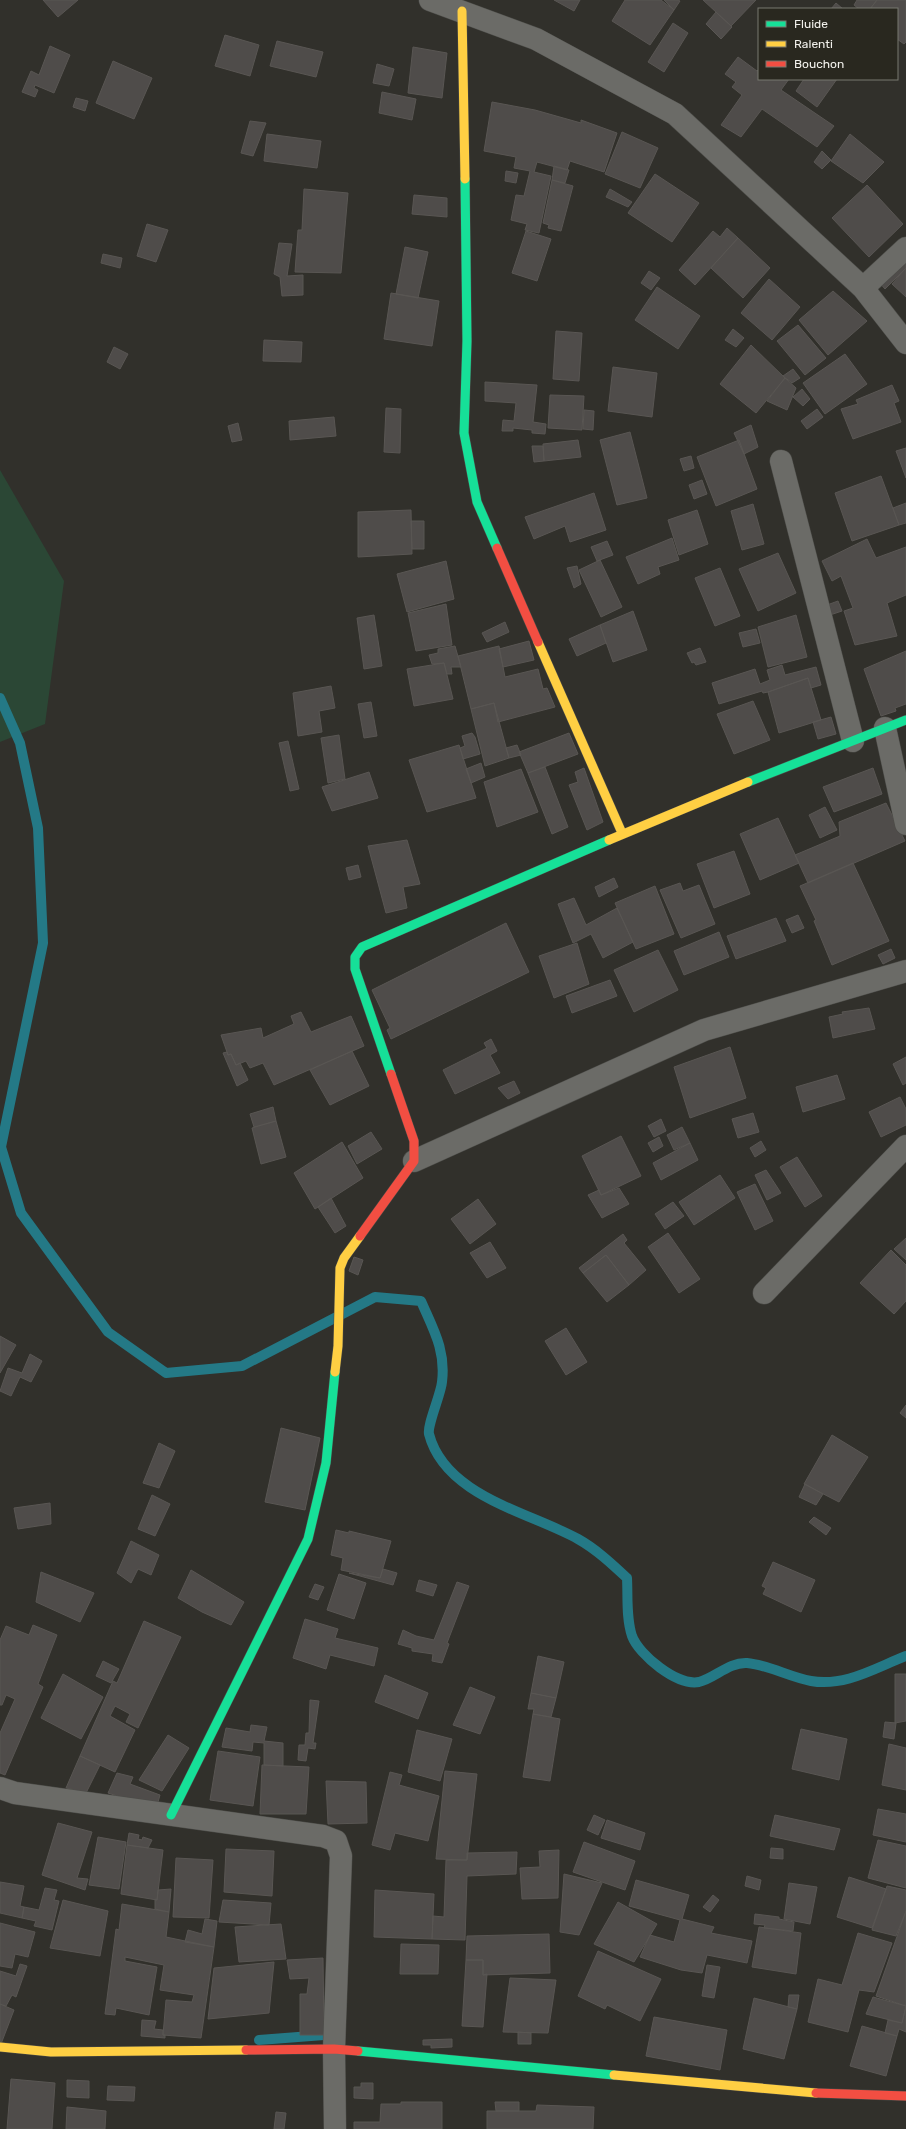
<svg xmlns="http://www.w3.org/2000/svg" width="906" height="2129" font-family="Rubik,sans-serif">
<style>
.green{fill:#2b4735}
.lines{fill:none;stroke-linecap:round;stroke-linejoin:round}
.stream{stroke:#247986;stroke-width:10}
.building{fill:#4f4c4a;stroke:#595653}
.street-casing{stroke:#4c4c48;stroke-width:23}
.fast-casing{stroke:#4c4c48;stroke-width:10}
.slow-casing{stroke:#4c4c48;stroke-width:10}
.jam-casing{stroke:#4c4c48;stroke-width:10}
.street{stroke:#6b6b67;stroke-width:22}
.fast{stroke:#16e098;stroke-width:9}
.slow{stroke:#ffcf43;stroke-width:9}
.jam{stroke:#f24e42;stroke-width:9}
</style>
<rect width="100%" height="100%" fill="#31302b"/>
<path class="green" d="M0 470 64 581 45 724 0 742Z"/>
<g class="lines">
<path class="stream" d="M0 698 20 743 38 828 43 943 1 1147 21 1213 108 1332 166 1373 242 1366 375 1297 421 1301C433 1329 446 1350 442 1382 441 1394 427 1425 429 1434 445 1496 529 1512 578 1539 596 1549 612 1564 627 1578 628 1597 626 1618 632 1636 639 1655 677 1686 699 1682 715 1678 729 1662 747 1663 769 1665 789 1677 811 1681 845 1687 875 1668 906 1656
M259 2040 324 2035"/>
</g>
<path class="building" d="M43 0H78L58 17Z
M554 0H580L574 11Z
M625 0H661L674 10 650 45 612 21Z
M664 0H678L680 1 674 10Z
M703 0H756L731 26Z
M857 0H877L870 9H859L854 5Z
M877 0H906V42L904 44 897 39V9H870Z
M836 3 843 9H831Z
M716 12 732 27 721 39 706 24Z
M673 23 688 33 664 72 648 62Z
M225 35 259 45 250 76 215 66Z
M277 41 323 52 316 77 270 66Z
M50 46 70 55 54 93 35 85 34 88 38 90 35 97 22 92 31 71 39 75Z
M413 47 447 53 442 98 408 93Z
M738 57 757 71 759 69V79H789L781 90 834 126 817 147 762 109 741 137 721 125 742 95 732 87 736 82 725 74Z
M113 61 152 78 134 119 96 103Z
M377 64 394 69 389 86 373 83Z
M804 79H837L817 107 796 91Z
M382 92 416 99 412 120 379 113Z
M76 98 88 101 85 111 73 107Z
M492 102 535 110 581 123V120L617 133 604 172 570 161 567 170 537 162 534 172 551 176 539 233 525 230 527 224 511 220 516 195 524 196 530 171 514 168 516 157 484 151Z
M250 121 266 123 253 156 241 153Z
M622 132 658 148 640 188 605 174Z
M267 134 321 141 317 168 264 161Z
M850 134 884 162 863 183 831 161Z
M822 151 831 160 822 169 814 162Z
M554 166 569 170 565 183 552 180Z
M506 171 518 173 516 183 505 181Z
M655 174 699 203 672 242 628 213Z
M552 180 573 186 561 231 548 228 549 225 543 223Z
M867 185 903 224 869 257 832 218Z
M304 189 348 193 341 273 295 272 298 230H302Z
M610 189 632 202 628 207 606 197Z
M414 195 447 198V217L412 214Z
M147 224 168 230 156 262 137 256Z
M727 228 738 238 695 285 679 270 713 231 720 237Z
M526 231 551 239 537 281 512 273Z
M738 238 770 268 743 298 711 268Z
M279 243 292 244 287 276 303 275V295L282 296 280 277 274 274Z
M405 247 428 252 418 298 396 294Z
M103 254 122 258 120 268 101 263Z
M906 254V268L885 289 879 282Z
M906 268V297L892 284Z
M649 271 660 278 651 290 641 283Z
M769 279 800 307 772 340 741 313Z
M657 287 700 316 678 349 635 320Z
M833 291 867 321 828 355 799 320Z
M391 293 439 301 432 346 384 339Z
M798 325 826 358 805 375 777 341Z
M733 329 744 338 736 347 725 340Z
M556 331 582 333 579 381 553 379Z
M264 340 302 342 301 362 263 361Z
M751 345 785 378 756 413 720 384Z
M114 347 128 354 120 369 107 362Z
M845 354 867 384 825 414 803 383Z
M613 367 657 373 652 417 608 411Z
M793 369 800 378 792 383 783 376Z
M785 378 796 388 787 410 767 401Z
M485 382 537 385 533 422 546 424 545 434 532 433V430L513 428V431H502L503 420 514 421 516 403 485 401Z
M892 385 899 401 894 403 901 422 853 439 841 409 858 404 856 400Z
M802 389 810 399 803 406 793 397Z
M550 395 584 396 582 430 548 428Z
M386 408 401 409 400 453 384 452Z
M817 409 823 417 807 429 801 421Z
M584 410 594 411 593 430 583 429Z
M334 417 336 436 290 440 289 421Z
M238 423 242 440 232 442 228 426Z
M751 425 758 447 744 454 734 433Z
M630 432 647 498 617 505 600 440Z
M578 440 581 457 544 461 543 444Z
M739 440 757 489 716 506 697 457Z
M532 446H543L544 461 534 462Z
M906 448V478L896 451Z
M691 456 694 468 684 471 680 459Z
M881 476 899 525 852 541 835 493Z
M702 480 707 494 694 499 689 485Z
M594 493 606 530 570 542 565 526 534 539 525 517Z
M906 503V523L899 525 893 508Z
M753 504 764 544 742 550 731 511Z
M411 510 412 554 358 557V512Z
M697 510 708 544 679 555 668 520Z
M411 521H424V549H412Z
M672 538 679 560 658 567 660 574 638 584 626 557Z
M867 539 876 558 906 547V595L887 603 897 636 855 645 844 611 853 608 841 576 832 581 822 561Z
M607 541 613 555 597 561 591 547Z
M778 553 796 593 758 611 739 569Z
M600 560 622 607 601 617 579 570Z
M446 561 454 599 407 612 397 574Z
M577 566 581 584 574 588 567 568Z
M720 568 740 616 715 626 695 578Z
M838 601 842 611 830 615 827 605Z
M446 604 452 645 416 651 408 613Z
M633 611 647 650 613 662 600 625Z
M374 615 382 666 364 669 357 618Z
M796 615 807 657 768 667 758 627Z
M505 622 509 632 487 642 482 633Z
M600 625 606 643 577 656 569 639Z
M756 629 760 643 743 647 739 633Z
M529 641 534 660 503 667 499 649Z
M455 646 461 667H451L452 674H447L444 663 432 664 429 655 438 653V649Z
M499 646 505 677 538 669 543 689 547 688 555 707 498 722 494 703 471 709 458 656Z
M700 648 706 662 696 665 694 662 692 663 687 653Z
M906 651V704L895 708 896 711 881 716 864 669Z
M444 663 453 699 414 706 407 669Z
M782 665 785 675 816 667 821 685 811 688 808 678 768 692 763 693 762 691 719 704 712 683 755 669 760 684 770 680 767 670Z
M808 678 821 720 779 733 768 692Z
M331 686 335 708 319 711 322 732 298 736 293 693Z
M753 701 770 740 734 754 717 714Z
M371 702 377 736 364 738 358 704Z
M494 703 509 758 485 766 471 709Z
M831 717 836 734 818 739 813 722Z
M472 733 475 737 480 754 463 759 460 748 465 746 462 736Z
M569 733 578 754 528 773 519 752Z
M339 735 345 779 328 783 321 738Z
M288 741 299 789 290 791 279 743Z
M459 745 476 798 427 812 409 760Z
M517 745 521 755 509 758 506 748Z
M481 763 485 777 471 783 466 769Z
M545 767 568 827 552 834 528 773Z
M584 768 603 822 587 830 569 785 578 782 575 772Z
M873 768 882 794 834 812 823 787Z
M521 769 538 812 497 827 484 782Z
M369 772 378 798 332 811 322 787Z
M886 803 905 841 808 883 795 855 840 836 839 822Z
M825 807 837 830 820 838 809 815Z
M778 818 799 863 760 880 740 834Z
M407 840 420 884 403 887 407 908 386 913 368 846Z
M734 851 750 894 714 908 697 864Z
M853 863 889 941 832 965 814 921 816 920 800 886Z
M358 865 361 877 349 880 346 868Z
M614 878 618 887 599 897 595 887Z
M680 883 683 891 699 885 715 924 681 938 660 890Z
M655 886 674 934 636 949 615 903Z
M574 898 586 925 617 908 633 942 603 958 591 934 573 943 558 904Z
M798 915 804 928 792 933 786 920Z
M776 918 786 941 736 959 727 936Z
M506 923 529 972 391 1039 387 1030 390 1028 372 990Z
M719 932 729 957 684 975 674 951Z
M577 943 589 984 554 998 539 956Z
M891 949 895 958 883 964 878 955Z
M658 950 678 990 634 1012 614 970Z
M610 980 617 996 572 1013 566 996Z
M869 1008 875 1029 833 1038 829 1017 843 1014 842 1012Z
M301 1012 311 1032 351 1016 364 1046 274 1085 263 1063 250 1068 246 1061 236 1065 231 1054 228 1055 221 1035 261 1028 263 1038 294 1024 291 1016Z
M491 1039 497 1051 490 1055 500 1073 455 1094 443 1070 487 1048 484 1043Z
M730 1047 746 1098 690 1118 674 1067Z
M352 1051 369 1086 330 1105 310 1070Z
M227 1052 228 1055 231 1054 236 1065 240 1063 248 1080 237 1086 223 1053Z
M906 1057V1083L903 1085 893 1064Z
M837 1075 845 1099 803 1112 796 1087Z
M514 1081 520 1093 508 1099 498 1088Z
M900 1097 906 1109V1125L881 1137 869 1112Z
M273 1107 276 1121 254 1127 250 1114Z
M753 1113 759 1132 738 1138 732 1119Z
M661 1119 666 1131 654 1137 648 1126Z
M276 1121 286 1157 261 1164 252 1128Z
M682 1127 690 1143 674 1150 667 1135Z
M371 1132 382 1149 357 1164 348 1146Z
M621 1136 641 1176 601 1195 582 1156Z
M659 1137 663 1146 653 1152 648 1143Z
M761 1141 766 1150 755 1157 750 1148Z
M342 1142 363 1178 315 1209 294 1173Z
M690 1143 698 1160 661 1180 653 1163Z
M797 1157 822 1196 805 1207 780 1167Z
M766 1170 781 1193 767 1200 755 1175Z
M720 1175 735 1198 694 1225 679 1202Z
M755 1184 773 1221 755 1230 737 1192Z
M619 1188 629 1204 602 1218 588 1195 599 1190 601 1195Z
M331 1198 346 1226 335 1233 318 1207Z
M478 1199 496 1224 470 1244 451 1219Z
M673 1202 684 1216 665 1229 655 1214Z
M668 1233 700 1279 679 1293 648 1247Z
M623 1234 627 1240 624 1243 646 1270 629 1285 606 1255 583 1273 579 1268Z
M906 1238V1260L894 1249Z
M490 1242 506 1268 487 1278 470 1253Z
M891 1250 906 1265V1301L894 1314 860 1283Z
M606 1255 629 1285 607 1302 583 1273Z
M354 1257 363 1260 358 1275 349 1271Z
M566 1328 587 1362 566 1375 545 1341Z
M0 1336 16 1345 0 1373Z
M30 1354 42 1361 31 1382 20 1377 11 1396 0 1391 8 1368 22 1373Z
M906 1405V1418L900 1413Z
M281 1428 320 1438 305 1510 265 1502Z
M832 1435 868 1457 839 1502 804 1484Z
M159 1443 175 1451 159 1488 143 1483Z
M805 1484 823 1494 816 1505 799 1497Z
M152 1495 170 1504 155 1536 138 1529Z
M50 1503 51 1524 18 1529 14 1508Z
M814 1517 831 1528 826 1535 809 1522Z
M336 1530 349 1533V1531L391 1541 380 1578 341 1570 343 1558 331 1555Z
M131 1541 159 1555 151 1575 138 1569 131 1583 117 1573Z
M773 1562 815 1580 801 1612 763 1594 766 1588 762 1586Z
M383 1569 397 1573 393 1585 349 1573 380 1578Z
M191 1570 244 1602 231 1625 202 1612 178 1598Z
M41 1572 94 1593 80 1622 36 1602Z
M339 1574 366 1583 354 1619 327 1610Z
M419 1580 437 1585 433 1596 416 1591Z
M457 1582 469 1586 447 1643 449 1644 442 1663 432 1661 433 1654 412 1651V1648L398 1644 403 1630 416 1636 434 1640Z
M315 1584 324 1587 318 1600 309 1597Z
M305 1619 338 1629 335 1638 378 1648 374 1666 330 1655 326 1669 293 1658Z
M144 1621 181 1637 138 1728 126 1722 130 1714 115 1706 110 1716 135 1730 115 1772 80 1756 113 1681 117 1683Z
M33 1625 57 1635 38 1684 43 1687 5 1775 0 1773V1733L15 1699 6 1695 2 1705H0V1640L6 1626 29 1635Z
M538 1656 564 1662 556 1698 531 1693Z
M103 1661 119 1669 111 1683 96 1676Z
M63 1674 103 1697 81 1739 41 1718Z
M895 1674H906V1721L895 1723Z
M385 1675 428 1693 418 1719 375 1702Z
M470 1687 495 1697 480 1734 453 1725Z
M531 1693 556 1698 551 1717 533 1714 534 1709H528Z
M310 1700 319 1701 313 1743H316L315 1749 308 1748 306 1761 298 1760 299 1745H305L306 1733H309Z
M533 1714 560 1719 550 1781 523 1777Z
M885 1722 896 1723 894 1739 883 1737Z
M251 1725 267 1727 264 1741 283 1743V1766L264 1765V1743L253 1742 252 1751 222 1747 226 1728 250 1732Z
M801 1729 847 1739 839 1780 792 1769Z
M417 1730 452 1739 440 1781 408 1772Z
M168 1735 189 1748 162 1791 139 1780Z
M889 1744 906 1748V1790L882 1785Z
M218 1751 260 1757 253 1806 210 1800Z
M80 1756 100 1765 86 1793 66 1788Z
M262 1765 309 1767 306 1814H260Z
M445 1771 477 1774 467 1860 436 1859Z
M390 1772 402 1775 399 1785 439 1796 428 1841 395 1833 390 1850 372 1845Z
M117 1773 133 1777 130 1784 160 1795 156 1809 108 1793Z
M326 1781 366 1782 367 1823 328 1824Z
M878 1809 906 1814V1842L873 1835Z
M594 1815 605 1820 598 1835 587 1830Z
M775 1815 840 1829 834 1850 770 1836Z
M607 1820 645 1833 640 1850 601 1838Z
M58 1823 92 1832 77 1878 88 1879 85 1890 42 1875Z
M129 1833 139 1835 138 1839 142 1840 143 1837 152 1840 148 1848 127 1845Z
M98 1837 126 1842 119 1889 89 1885Z
M878 1840 906 1846V1888L868 1878Z
M584 1842 635 1861 625 1890 573 1872Z
M127 1845 163 1850 157 1900 121 1894Z
M771 1848 783 1849V1859L770 1858Z
M226 1849 274 1851 272 1896 224 1892Z
M559 1850 558 1898 522 1899 520 1868 540 1867 539 1851Z
M517 1852 516 1874 467 1876 465 1940 432 1939 433 1916 444 1917 446 1860H467V1853Z
M176 1858 213 1860 209 1918 173 1917Z
M564 1874 602 1883 579 1935 560 1932Z
M747 1876 761 1880 759 1890 745 1886Z
M849 1877 886 1889 872 1928 837 1917Z
M636 1880 689 1895 682 1919 714 1927 711 1933 752 1941 747 1963 707 1955 702 1973 681 1970 640 1957 650 1935 674 1942 680 1920 629 1906Z
M0 1882 24 1886 20 1906 24 1907 22 1918 0 1913Z
M789 1883 817 1887 810 1924 784 1919Z
M887 1886 906 1890V1911L896 1936 872 1930Z
M45 1888 57 1890 54 1900 59 1901 52 1930 34 1926 36 1921 22 1918 24 1907 39 1910Z
M171 1889 169 1912 155 1909V1899L157 1900 158 1890Z
M375 1890 434 1894 432 1939 374 1937Z
M713 1895 719 1900 710 1912 703 1907Z
M63 1900 108 1911 100 1956 50 1948Z
M223 1900 271 1903 269 1925 219 1922Z
M618 1902 657 1924 634 1962 594 1944Z
M122 1904 169 1912 166 1937 214 1947 201 2038 163 2035 166 2000 192 2002 194 1995 160 1990 164 1965 125 1957V1961L157 1967 149 2015 116 2008 115 2015 105 2014 116 1929 119 1930Z
M906 1911V2006L876 1996Z
M755 1914 779 1917V1919L794 1922 793 1931 764 1928 765 1925 754 1924Z
M205 1919 217 1921 214 1947 185 1942 188 1930 202 1934Z
M0 1923 35 1932 28 1957 15 1954 12 1968 0 1966Z
M281 1924 286 1959 239 1962 235 1927Z
M759 1927 801 1933 796 1974 752 1967Z
M858 1933 892 1943 874 1992 859 1990 848 2032 808 2022 818 1979 842 1985Z
M549 1934 550 1973 483 1975V1960H466L467 1936Z
M401 1944 439 1945 438 1974H400Z
M598 1951 661 1979 640 2021 607 2005 605 2009 578 1996Z
M323 1958 324 2035H300V1994H307L309 1978 290 1979 287 1960Z
M466 1960H483V1975L487 1974 483 2027 462 2026Z
M274 1962 269 2013 208 2019 214 1968Z
M20 1964 27 1966 16 1997 12 1995 6 2006 0 2004V1971L16 1976Z
M707 1965 720 1967 714 1998 702 1996Z
M510 1978 556 1980 548 2033 503 2032Z
M789 1995H799L797 2009 788 2007Z
M873 1997 906 2006 902 2023 866 2014Z
M754 1998 797 2009 784 2059 743 2049Z
M0 2004 14 2010 1 2044 0 2043Z
M904 2005 906 2006V2032L899 2029 897 2036 885 2033 888 2020 902 2023 906 2006Z
M654 2017 727 2030 720 2070 646 2056Z
M142 2020 156 2021 154 2029 163 2030V2035H165V2038L141 2036Z
M862 2026 897 2036 886 2076 850 2066Z
M518 2032 531 2033V2044H518Z
M452 2039V2047L431 2048V2045H423V2040Z
M11 2079 55 2083 52 2129H7Z
M67 2080 89 2081V2098L67 2097Z
M361 2083H373V2099L354 2098V2087H361Z
M108 2086 135 2087 134 2101 107 2100Z
M401 2102H442V2129H354V2122H380L381 2104H401Z
M495 2102H519V2111H496Z
M537 2105 594 2107 593 2129H487V2111H536Z
M67 2107 106 2111 105 2129H66Z
M276 2112 286 2113 284 2129H274Z"/>
<g class="lines">
<defs>
<path id="street" d="M430 0 536 39 675 114 863 288 906 343
M863 288 906 248
M781 461 853 741
M885 728 906 824
M414 1161 704 1030 906 971
M764 1293 906 1146
M0 1788 15 1793 323 1836 336 1841 341 1856 334 2049 335 2129"/>
<path id="fast" d="M465 179 467 341 464 433 477 502 497 548
M748 782 906 720
M391 1074 355 969V957L362 947 609 840
M171 1815 308 1539 326 1463 335 1372
M358 2051 614 2075"/>
<path id="slow" d="M462 11 465 179
M538 642 622 833
M609 840 748 782
M335 1372 338 1346 340 1268 344 1258 360 1236
M0 2047 51 2052 246 2050
M614 2075 816 2093"/>
<path id="jam" d="M497 548 538 642
M360 1236 414 1161V1141L391 1074
M246 2050 334 2049 358 2051
M816 2093 906 2096"/>
</defs>
<use href="#street" class="street-casing"/>
<use href="#fast" class="fast-casing"/>
<use href="#slow" class="slow-casing"/>
<use href="#jam" class="jam-casing"/>
<use href="#street" class="street"/>
<use href="#fast" class="fast"/>
<use href="#slow" class="slow"/>
<use href="#jam" class="jam"/>
</g>
<rect x="758" y="8" width="140" height="72" fill="#29281f" stroke="#797871"/>
<rect x="766" y="21" width="20" height="6" fill="#16e098" stroke="#797871"/>
<text x="794" y="28" font-size="12" fill="#f2f1ec">Fluide</text>
<rect x="766" y="41" width="20" height="6" fill="#ffcf43" stroke="#797871"/>
<text x="794" y="48" font-size="12" fill="#f2f1ec">Ralenti</text>
<rect x="766" y="61" width="20" height="6" fill="#f24e42" stroke="#797871"/>
<text x="794" y="68" font-size="12" fill="#f2f1ec">Bouchon</text>
</svg>
